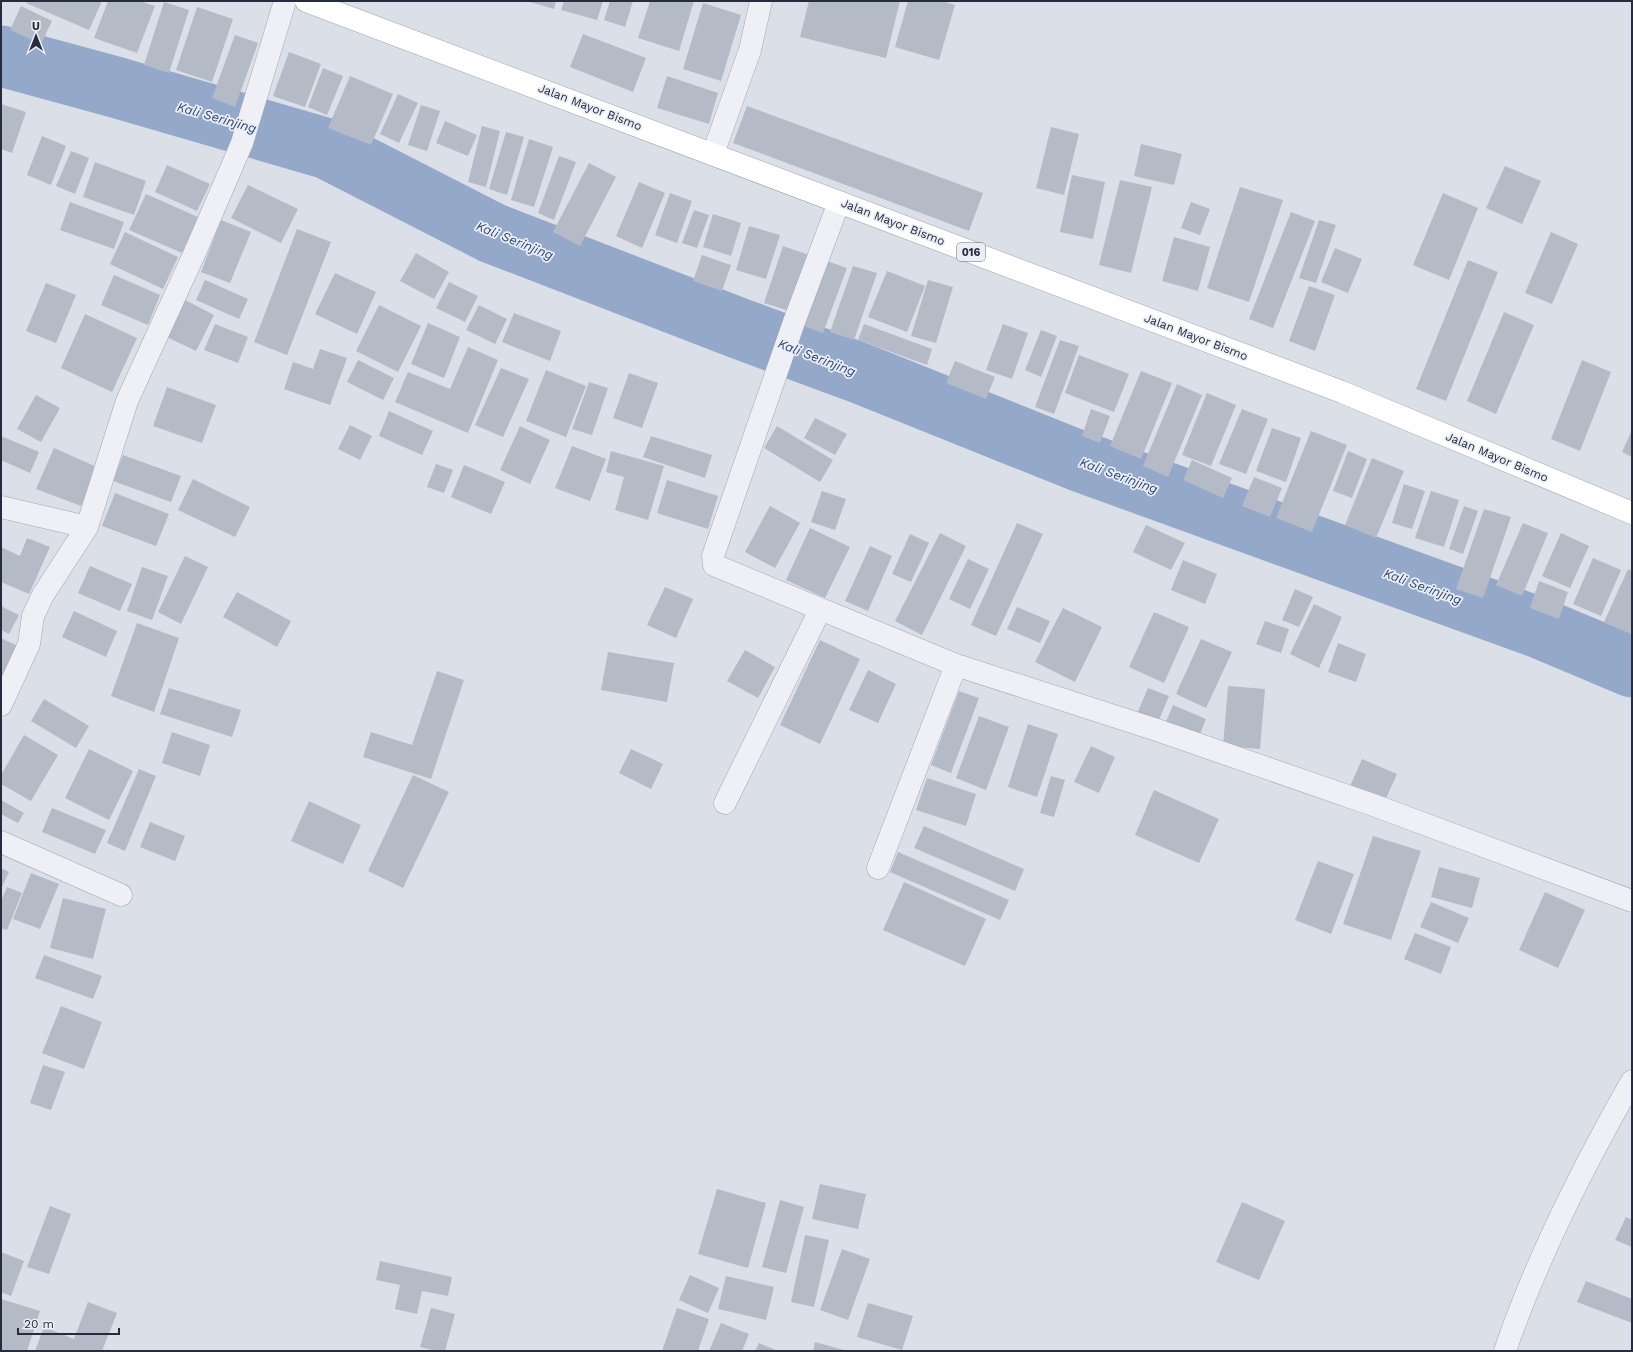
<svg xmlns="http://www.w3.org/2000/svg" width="1633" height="1352" font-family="'Work Sans',sans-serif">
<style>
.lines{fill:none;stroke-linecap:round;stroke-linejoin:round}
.river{stroke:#94a9c9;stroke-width:61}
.building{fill:#b5bac7}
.street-casing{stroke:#a1a6b1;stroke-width:23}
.primary-casing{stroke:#9aa2b3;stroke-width:23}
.street{stroke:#eef0f5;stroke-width:22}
.primary{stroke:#fff;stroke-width:22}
.labels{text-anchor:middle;stroke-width:3.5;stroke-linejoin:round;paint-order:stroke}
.shield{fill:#ebeef4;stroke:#606674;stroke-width:1}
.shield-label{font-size:11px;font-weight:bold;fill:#252c3d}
.street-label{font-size:12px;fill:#252c3d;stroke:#ebeef4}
.water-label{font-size:13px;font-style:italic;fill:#2d4773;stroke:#ebeef4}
</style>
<rect width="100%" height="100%" fill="#dbdfe7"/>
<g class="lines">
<path class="river" d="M1 56 115 87 328 149 492 233 738 328 862 374 1079 461 1537 627 1632 667"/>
</g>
<path class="building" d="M27 1H102L89 30 26 3Z
M108 1H140L155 6 137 53 94 38Z
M527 1H556L554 9Z
M564 1H603L597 20 561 10Z
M610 1H633L625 27 604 20Z
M650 1H694L679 51 638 38Z
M809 1H900L886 58 800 37Z
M908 1H942L955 5 939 60 895 47Z
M164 2 189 10 169 73 144 65Z
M703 3 741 15 721 81 683 69Z
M21 6 52 21 41 44 10 30Z
M197 7 233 19 212 82 176 70Z
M583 34 646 58 633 92 570 67Z
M235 35 258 43 235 107 212 98Z
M289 52 321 64 305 107 273 96Z
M323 68 343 76 327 115 308 107Z
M350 76 393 94 371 145 328 128Z
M667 76 718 93 709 124 657 108Z
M398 94 418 103 399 143 380 134Z
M1 104 26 112 12 153 1 149Z
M421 105 440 111 427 151 408 145Z
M747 106 983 193 969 231 733 143Z
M445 121 477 135 468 156 436 143Z
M482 126 500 131 486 187 468 182Z
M1051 127 1079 134 1064 195 1036 188Z
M506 132 524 137 507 195 489 189Z
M42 136 66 146 51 185 27 175Z
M529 139 553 147 534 207 511 200Z
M1141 144 1182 154 1174 185 1134 176Z
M71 151 89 158 75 194 56 186Z
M559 156 576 162 554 220 538 213Z
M95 162 146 181 134 215 83 197Z
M589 163 616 177 580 246 553 232Z
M167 165 210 184 197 211 155 192Z
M1505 166 1541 181 1522 224 1486 208Z
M1072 175 1105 182 1093 239 1060 232Z
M1120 180 1152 187 1131 273 1099 265Z
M639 182 665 193 642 248 616 236Z
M248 185 298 209 281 243 231 218Z
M1240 187 1283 200 1249 302 1207 288Z
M670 193 692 201 677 243 655 235Z
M1443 193 1478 208 1449 280 1413 265Z
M146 194 198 217 182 253 129 230Z
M70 202 124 222 114 249 60 230Z
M1191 202 1210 209 1200 235 1181 228Z
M694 210 709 215 697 248 682 243Z
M1291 212 1315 221 1273 328 1249 319Z
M713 214 741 223 731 256 703 247Z
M221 220 251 232 230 283 201 272Z
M1319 220 1336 225 1316 283 1299 278Z
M749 226 780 235 766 279 736 270Z
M297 229 331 242 287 355 254 342Z
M125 232 178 257 163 289 110 264Z
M1551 232 1578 244 1552 304 1525 293Z
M1174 237 1210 247 1198 291 1162 281Z
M783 246 815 257 796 313 764 303Z
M1335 248 1362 259 1348 293 1321 282Z
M416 253 449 272 434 299 400 281Z
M702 255 731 265 722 291 693 281Z
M821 259 847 268 823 333 798 324Z
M1468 260 1498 272 1446 401 1416 389Z
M853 266 877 273 854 340 830 332Z
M887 271 925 286 907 332 868 317Z
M335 273 376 292 357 334 315 314Z
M114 275 160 295 148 325 101 305Z
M205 280 248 299 239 319 196 300Z
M928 280 953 287 936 343 911 336Z
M449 282 478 296 465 322 436 308Z
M46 283 76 295 56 343 26 331Z
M1309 286 1335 295 1315 351 1289 341Z
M185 300 214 315 196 351 167 337Z
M379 305 421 326 398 372 356 351Z
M479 305 507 319 495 344 466 330Z
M1504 312 1534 325 1496 414 1467 401Z
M514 313 561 331 550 361 502 342Z
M85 314 137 338 112 392 61 368Z
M428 323 460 337 444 378 411 364Z
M215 324 248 337 238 363 204 350Z
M864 324 932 349 927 365 858 340Z
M1003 324 1028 333 1012 379 986 370Z
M1041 330 1057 336 1041 377 1025 370Z
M1060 340 1079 346 1054 414 1035 407Z
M468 347 498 360 468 433 395 402 408 372 450 389Z
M320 349 347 358 330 405 284 389 293 362 313 369Z
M1079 355 1129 374 1114 412 1065 393Z
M358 360 394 378 383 400 347 382Z
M1582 360 1611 372 1580 451 1551 439Z
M955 361 995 377 986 399 946 383Z
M501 368 529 379 503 437 475 425Z
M546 370 586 386 566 437 526 421Z
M1141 371 1172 383 1141 459 1110 446Z
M629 373 658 383 642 428 613 418Z
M589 382 608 388 592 435 572 429Z
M1177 384 1202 395 1168 477 1143 466Z
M167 387 216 405 202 443 153 426Z
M1207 393 1236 405 1211 466 1182 455Z
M36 395 60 408 41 442 17 429Z
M1091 409 1110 416 1100 443 1082 436Z
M1242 409 1268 419 1246 474 1219 464Z
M389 411 433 431 422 455 379 436Z
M815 418 847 434 835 455 804 438Z
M350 425 372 436 360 460 338 449Z
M520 426 550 440 530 484 500 470Z
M777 426 833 460 820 482 764 448Z
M1272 428 1301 438 1286 482 1256 471Z
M1632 430V457L1622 452Z
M1311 431 1347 445 1312 532 1276 518Z
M1 436 39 452 30 473 1 460Z
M651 436 712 455 705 478 643 457Z
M572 446 606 459 590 501 555 488Z
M54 448 99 468 81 506 36 489Z
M611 451 664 466 648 520 615 510 624 477 606 472Z
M1348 451 1367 459 1352 498 1333 491Z
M123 455 181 476 171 502 113 481Z
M1372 458 1404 471 1376 538 1345 525Z
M1192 460 1232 478 1223 498 1183 480Z
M436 464 453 470 444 493 427 487Z
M464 465 505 482 491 514 451 497Z
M1254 477 1282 488 1270 517 1242 506Z
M193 479 250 507 235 537 178 510Z
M667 480 718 496 708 529 657 513Z
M1404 484 1425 491 1412 529 1392 523Z
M822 491 846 499 835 530 811 522Z
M1431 491 1459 500 1444 547 1415 538Z
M115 493 169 514 156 546 102 526Z
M770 506 800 523 775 568 745 552Z
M1464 506 1478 511 1463 554 1449 549Z
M1484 509 1511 517 1483 598 1456 589Z
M1017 523 1043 534 996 636 971 625Z
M1523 523 1548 533 1522 596 1496 585Z
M1146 525 1185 543 1171 570 1133 552Z
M810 528 850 547 825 598 786 580Z
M940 533 966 546 922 635 895 621Z
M1561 533 1589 546 1570 588 1542 576Z
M910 534 929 543 911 582 892 574Z
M27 538 50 547 29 594 1 582V547L20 556Z
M870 546 892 556 868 611 845 601Z
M185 556 208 567 181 624 158 612Z
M1593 558 1621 570 1601 616 1573 604Z
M968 559 989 569 970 609 949 599Z
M1183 560 1217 574 1205 604 1171 590Z
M90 566 132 584 120 611 78 593Z
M142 567 168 576 152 620 127 611Z
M1628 569 1632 571V634L1604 622Z
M1539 581 1568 592 1559 619 1530 608Z
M665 587 693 599 676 638 647 625Z
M1295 589 1313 597 1299 627 1282 620Z
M237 592 291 621 277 647 223 617Z
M1314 604 1342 617 1319 668 1290 654Z
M1 606 19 615 9 634 1 630Z
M1017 607 1050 621 1040 643 1007 629Z
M1063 608 1102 627 1075 682 1035 662Z
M74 611 117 631 106 657 62 637Z
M1154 612 1189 627 1164 683 1129 667Z
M1265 621 1289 629 1281 653 1256 644Z
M137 623 179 638 154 712 111 696Z
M1 638 22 648 7 681 1 678Z
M1201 639 1232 652 1206 708 1176 694Z
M820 640 860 659 820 744 780 725Z
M1338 643 1366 654 1356 682 1328 672Z
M745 650 775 667 758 698 727 681Z
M608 652 674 663 667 702 601 690Z
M868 670 896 684 878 723 849 710Z
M437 671 464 680 431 779 363 757 371 732 412 745Z
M1228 686 1265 689 1260 749 1223 746Z
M169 688 241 710 232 737 160 714Z
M1148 688 1169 696 1157 725 1136 716Z
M959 691 979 698 951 773 931 765Z
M44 699 89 726 76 748 31 721Z
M1173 705 1206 719 1197 742 1163 729Z
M979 716 1009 727 986 790 956 778Z
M1028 724 1058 734 1037 797 1008 787Z
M172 732 210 745 200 776 162 763Z
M24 735 58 755 31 801 1 784V775Z
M1091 746 1115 757 1099 793 1074 782Z
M89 749 133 771 109 820 65 798Z
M631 749 663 764 651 789 619 773Z
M1362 759 1397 774 1383 805 1348 791Z
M139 769 156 776 125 851 107 843Z
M413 775 449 792 403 888 368 871Z
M1051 776 1065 780 1054 817 1040 813Z
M927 778 976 794 966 826 916 810Z
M1154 790 1219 819 1199 863 1135 835Z
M1 800 24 813 18 823 1 814Z
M309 801 361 825 343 864 291 841Z
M52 808 106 830 95 854 42 832Z
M150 822 185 836 175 861 140 847Z
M924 826 1024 869 1015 891 914 848Z
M1373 836 1421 851 1391 940 1343 924Z
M898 852 1009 900 1000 920 890 872Z
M1318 861 1354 874 1331 934 1295 920Z
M1439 867 1480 878 1472 908 1431 897Z
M1 868 9 872 1 889Z
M31 873 59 884 40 929 13 919Z
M904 882 986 919 965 966 883 930Z
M7 887 22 893 7 930 1 928V901Z
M1545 892 1585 910 1558 968 1519 950Z
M63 898 106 909 93 959 50 948Z
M1431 902 1469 918 1458 943 1420 927Z
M1415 933 1451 947 1441 974 1404 959Z
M44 955 102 976 93 999 35 978Z
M61 1006 102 1022 84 1069 42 1053Z
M43 1065 65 1072 51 1110 30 1103Z
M820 1184 866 1194 858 1229 812 1219Z
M717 1189 766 1203 748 1268 698 1254Z
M780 1200 804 1207 786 1273 762 1267Z
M1242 1202 1285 1221 1259 1280 1216 1262Z
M50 1206 71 1214 49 1274 27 1267Z
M1626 1217 1632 1220V1247L1615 1240Z
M805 1235 829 1240 814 1307 791 1302Z
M842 1249 870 1259 848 1320 820 1310Z
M1 1252 24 1261 11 1296 1 1292Z
M380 1261 452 1277 448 1296 422 1291 417 1314 395 1309 400 1285 376 1280Z
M690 1275 719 1288 708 1313 679 1300Z
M726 1276 774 1287 766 1320 718 1309Z
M1586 1281 1632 1299V1323L1577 1302Z
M1 1299 40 1311 27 1351H1Z
M88 1302 117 1313 102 1351H35L44 1327 74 1339Z
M868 1303 913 1316 902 1350 857 1337Z
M431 1308 455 1314 445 1351H436L420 1347Z
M677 1308 709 1319 698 1351H662Z
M721 1323 749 1334 742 1351H709Z
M815 1342 844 1350 843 1351H813Z
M759 1343 778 1351H755Z"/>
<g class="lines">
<defs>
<path id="street" d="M713 154 750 50 761 1
M839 202 794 322 713 556 714 565 956 665 1157 730 1376 806 1632 901
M1 507 87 527
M1 705 29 644 33 616 43 595 87 527 127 401 196 250 242 143 285 1
M725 803 820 610
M1 842 121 895
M878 868 956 665
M1505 1351C1537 1257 1583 1167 1632 1081"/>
<path id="primary" d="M306 1 1342 392 1632 513"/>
</defs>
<use href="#street" class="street-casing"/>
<use href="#primary" class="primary-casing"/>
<use href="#street" class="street"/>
<use href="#primary" class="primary"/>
</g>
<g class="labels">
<rect class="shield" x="957" y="243" width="28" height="18" rx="3"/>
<g class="shield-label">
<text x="971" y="256">016</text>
</g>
<g class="street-label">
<text transform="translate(590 107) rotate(21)" y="4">Jalan Mayor Bismo</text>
<text transform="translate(893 222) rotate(21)" y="4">Jalan Mayor Bismo</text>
<text transform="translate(1196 337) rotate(21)" y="4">Jalan Mayor Bismo</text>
<text transform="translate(1497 457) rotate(23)" y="4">Jalan Mayor Bismo</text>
</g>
<g class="water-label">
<text transform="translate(217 117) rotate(16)" y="5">Kali Serinjing</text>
<text transform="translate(515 240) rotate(22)" y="5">Kali Serinjing</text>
<text transform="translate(817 357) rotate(21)" y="5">Kali Serinjing</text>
<text transform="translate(1119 475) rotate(20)" y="5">Kali Serinjing</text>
<text transform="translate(1423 586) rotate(20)" y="5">Kali Serinjing</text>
</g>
</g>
<rect width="1633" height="1352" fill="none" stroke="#252c3d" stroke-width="4"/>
<g transform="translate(36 36)" stroke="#ebeef4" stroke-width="3" paint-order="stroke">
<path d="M0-3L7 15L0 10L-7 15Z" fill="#252c3d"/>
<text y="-6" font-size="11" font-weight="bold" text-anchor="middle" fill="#252c3d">U</text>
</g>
<path d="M18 1328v6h101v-6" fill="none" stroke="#252c3d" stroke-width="2"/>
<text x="24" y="1328" font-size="12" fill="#252c3d" stroke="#ebeef4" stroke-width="3" paint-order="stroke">20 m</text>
</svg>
